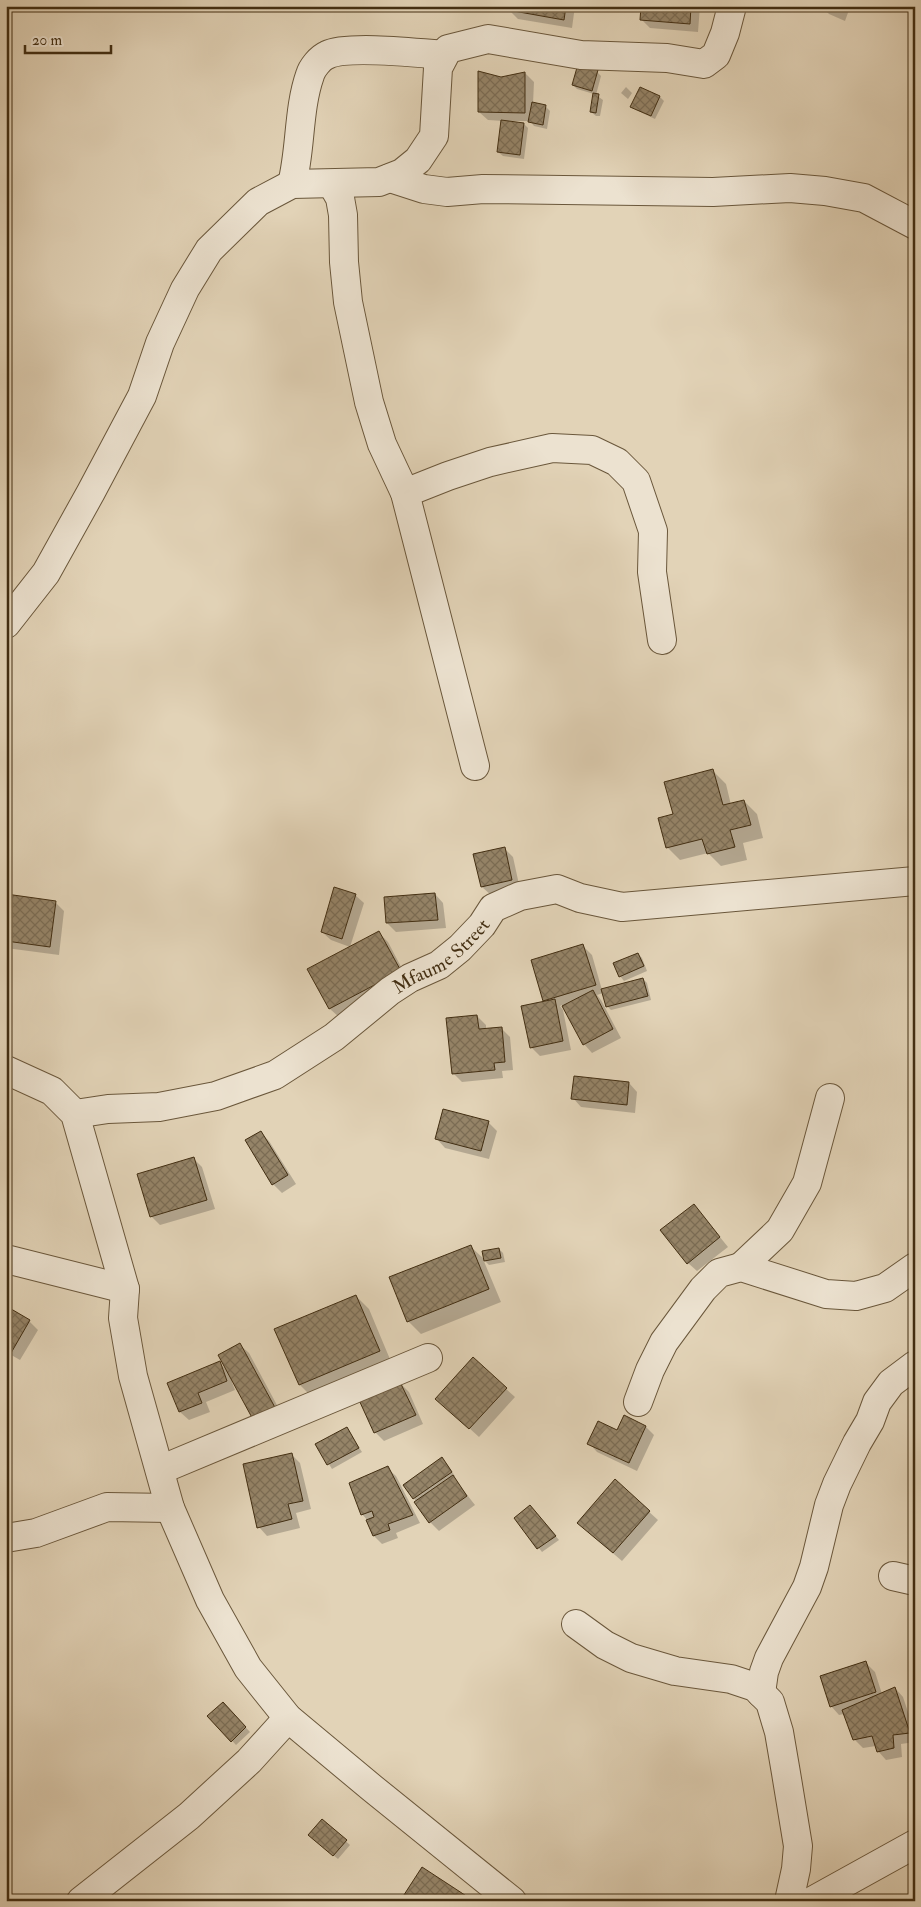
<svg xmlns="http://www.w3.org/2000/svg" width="921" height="1907" font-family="'IM FELL Double Pica',serif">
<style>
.shadow{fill:#0003}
.building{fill:url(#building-cross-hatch);stroke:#422e12}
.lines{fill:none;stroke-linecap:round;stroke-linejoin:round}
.minor-casing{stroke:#6a573b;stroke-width:30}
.minor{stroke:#ece2d0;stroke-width:28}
.labels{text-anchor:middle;stroke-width:5;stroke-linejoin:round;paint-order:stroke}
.street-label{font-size:19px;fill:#422e12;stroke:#ece2d0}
</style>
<defs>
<pattern id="building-cross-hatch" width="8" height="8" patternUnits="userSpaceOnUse" patternTransform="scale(1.25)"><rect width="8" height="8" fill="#958468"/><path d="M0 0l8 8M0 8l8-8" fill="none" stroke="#7b6c54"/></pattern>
</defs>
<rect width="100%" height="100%" fill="#e2d3b7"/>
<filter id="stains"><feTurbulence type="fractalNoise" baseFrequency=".004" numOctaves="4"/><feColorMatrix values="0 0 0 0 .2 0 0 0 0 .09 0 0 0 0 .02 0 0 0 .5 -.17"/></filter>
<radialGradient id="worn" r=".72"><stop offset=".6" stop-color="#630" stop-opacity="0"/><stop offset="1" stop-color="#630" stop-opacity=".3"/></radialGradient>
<path class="shadow" d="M510 6H575L572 28 518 19 509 10Z
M642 6H700L698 32 650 28 641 19Z
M821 6H863L862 11 849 10 845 21 829 14Z
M597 72 601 76 596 95 603 100 600 116H596L591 112 594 94 577 89 573 85Z
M525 73 534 82 533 104 546 107 550 111 547 129 534 126 530 121H511V123L524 124 528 128 524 159 503 156 498 152 503 121 488 120 479 112 501 78Z
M626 87 632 93 628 99 621 93Z
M640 88 660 97 664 101 655 119 636 110 632 106Z
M713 771 726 784 731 805 744 801 757 814 763 838 743 843 747 860 721 866 708 853 680 860 667 847 674 815Z
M504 848 513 857 520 889 491 895 482 887 475 855Z
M435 894 443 903 446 928 396 932 387 923Z
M355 895 364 903 350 947 331 940 322 932Z
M6 896 55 902 64 911 59 955 6 948Z
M379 933 388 942 408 980 339 1017 330 1009 309 970Z
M583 946 592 955 602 990 643 979 647 983 651 1000 611 1010 607 1006 603 993 597 995 601 1000 621 1038 592 1053 584 1044 562 1005 560 1006 563 1010 571 1050 540 1056 531 1047 547 1002 544 1000Z
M638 954 642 958 647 971 624 981 620 976Z
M477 1016 486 1025V1030L501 1028 510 1037 513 1070 502 1071 503 1078 462 1082 453 1073Z
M629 1083 637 1092 635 1113 581 1107 573 1098Z
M488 1122 497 1131 489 1159 445 1148 437 1139Z
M260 1132 269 1141 296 1184 282 1193 273 1184Z
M193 1158 202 1167 215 1209 160 1225 151 1216Z
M694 1205 728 1247 697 1271 688 1263Z
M470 1246 485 1260 499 1249 503 1253 505 1262 489 1265 483 1259 501 1302 421 1334 408 1321Z
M356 1296 369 1309 392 1364 313 1398 300 1385Z
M6 1307 29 1321 38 1330 20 1360 6 1352Z
M240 1345 249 1353 286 1422 234 1381 232 1382 235 1390 206 1402 210 1412 189 1420 180 1412 220 1363 227 1371Z
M473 1359 515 1397 479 1437 446 1407Z
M400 1383 409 1392 423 1424 384 1441 376 1433 361 1400Z
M646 1427 654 1435 637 1471 597 1452 589 1443 617 1432Z
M346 1428 362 1452 332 1469 317 1445Z
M291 1454 300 1463 311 1509 296 1513 300 1528 267 1536 259 1527Z
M446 1463 455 1476 453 1477 475 1505 439 1531 430 1522 405 1485Z
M387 1468 396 1476 420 1523 396 1533 398 1538 382 1544 374 1536 368 1521 362 1514Z
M615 1481 658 1520 622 1561 587 1531Z
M534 1511 559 1540 542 1552 515 1518Z
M866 1663 875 1672 882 1694 895 1688 903 1697 915 1733V1742L901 1744 902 1757 886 1760 878 1751 876 1746 863 1748 854 1739 844 1714 839 1715 831 1706Z
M223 1703 250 1732 236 1745 209 1716Z
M322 1820 350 1845 338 1859 313 1839Z"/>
<path class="building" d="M508 6H566L564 20 508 10Z
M641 6H691L690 24 640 20Z
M578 64 598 70 592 91 572 85Z
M478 71 501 77 525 72V113L478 112Z
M640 87 660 96 651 116 630 107Z
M593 93 599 94 596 113 590 112Z
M532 102 546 105 543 125 528 122Z
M501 120 524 123 520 155 497 152Z
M713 769 723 805 744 800 751 825 730 830 735 847 707 854 702 839 666 848 658 818 673 814 664 782Z
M505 847 512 880 481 887 473 854Z
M334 887 356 894 342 939 321 932Z
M435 893 438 920 386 923 384 897Z
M6 894 56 901 50 947 6 941Z
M379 931 401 971 329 1009 307 969Z
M583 944 596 985 543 1001 531 960Z
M638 953 644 966 619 977 613 963Z
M643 978 648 996 606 1007 601 989Z
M593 990 613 1029 583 1045 562 1006Z
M555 999 563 1041 530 1048 521 1006Z
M477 1015 479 1029 502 1027 505 1062 494 1063 495 1070 452 1074 446 1018Z
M574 1076 629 1082 627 1105 571 1099Z
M443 1109 489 1121 481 1151 435 1139Z
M261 1131 288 1175 272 1185 245 1140Z
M194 1157 207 1200 150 1217 137 1174Z
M694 1204 720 1237 687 1264 660 1230Z
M471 1245 489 1289 407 1322 389 1277Z
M499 1248 501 1258 484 1261 482 1251Z
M356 1295 380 1351 299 1385 274 1329Z
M6 1306 30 1320 11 1353 6 1350Z
M240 1343 278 1413 256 1425 218 1355Z
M473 1357 507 1388 469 1429 435 1399Z
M220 1361 227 1381 198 1393 202 1403 179 1412 167 1383Z
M400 1382 416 1415 374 1433 359 1400Z
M624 1415 646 1426 629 1463 587 1444 598 1421 617 1430Z
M347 1427 359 1448 327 1465 315 1444Z
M292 1453 303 1501 288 1504 292 1519 257 1528 243 1464Z
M442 1457 452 1472 413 1499 403 1485Z
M388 1466 413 1515 388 1524 390 1530 373 1536 366 1520 374 1517 372 1511 361 1515 349 1483Z
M453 1475 467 1496 429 1523 414 1502Z
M615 1479 650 1511 613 1553 577 1523Z
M530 1505 556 1536 537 1549 514 1518Z
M866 1661 876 1692 830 1707 820 1676Z
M895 1687 910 1733 893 1735 894 1748 877 1752 872 1736 853 1740 842 1710Z
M223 1702 246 1727 231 1742 207 1716Z
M322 1819 347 1840 333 1856 308 1835Z
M422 1867 474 1901H400Z"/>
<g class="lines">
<defs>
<g id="minor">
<path d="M390 178 424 189 447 192 483 189 713 192 790 188 825 191 864 198 915 225"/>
<path d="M292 184C301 149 298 109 310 75 312 68 320 58 327 55 347 45 419 53 444 55"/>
<path d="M332 184 340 198 343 215 344 262 348 302 369 402 382 444 405 493 475 766"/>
<path d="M405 493 448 476 490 462 552 448 592 450 617 462 636 481 653 531 652 572 662 640"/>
<path d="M6 624 46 573 91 492 142 396 160 343 185 289 209 250 258 202 292 184 379 182 402 173 418 160 434 136 438 68 448 49 488 39 581 55 667 58 704 64 716 55 725 33 732 6"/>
<path d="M6 1070 52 1091 75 1114 125 1289 123 1318 133 1376 170 1508 210 1600 248 1668 288 1718 372 1788 512 1901"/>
<path id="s1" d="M75 1114 108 1109 159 1107 216 1096 275 1075 334 1037 390 991 410 978 439 965 460 948 482 925 493 908 520 896 557 889 580 898 622 907 915 881"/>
<path d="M6 1259 125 1289"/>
<path d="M741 1267 780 1230 807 1183 830 1098"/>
<path d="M638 1402 650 1370 664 1342 703 1289 719 1273 741 1267 826 1294 856 1296 885 1288 915 1267"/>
<path d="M160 1470 428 1358"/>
<path d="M6 1538 36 1533 107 1507 170 1508"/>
<path d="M893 1576 915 1581"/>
<path d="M576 1624 605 1645 631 1658 675 1671 731 1679 755 1687 770 1702 779 1732 786 1773 798 1846 796 1869 789 1901"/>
<path d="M761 1693 764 1672 769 1658 807 1587 814 1567 829 1505 837 1484 857 1443 870 1421 877 1402 891 1383 915 1365"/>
<path d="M81 1901 189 1816 249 1761 288 1718"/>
<path d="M812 1901 915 1844"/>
</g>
</defs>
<use href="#minor" class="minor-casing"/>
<use href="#minor" class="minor"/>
</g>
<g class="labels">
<g class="street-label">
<text dy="7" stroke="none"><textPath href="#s1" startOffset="410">Mfaume Street</textPath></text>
</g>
</g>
<rect width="921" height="1907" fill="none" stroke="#e2d3b7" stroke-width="25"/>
<rect x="8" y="8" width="906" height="1892" fill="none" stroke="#422e12" stroke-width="2.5"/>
<rect x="12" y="12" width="896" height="1882" fill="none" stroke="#422e12"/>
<path d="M25 45v8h86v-8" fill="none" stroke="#422e12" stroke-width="2.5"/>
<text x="32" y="45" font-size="15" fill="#422e12" stroke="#ece2d0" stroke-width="4" paint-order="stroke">20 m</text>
<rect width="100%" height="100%" filter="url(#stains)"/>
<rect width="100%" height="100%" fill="url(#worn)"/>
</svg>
